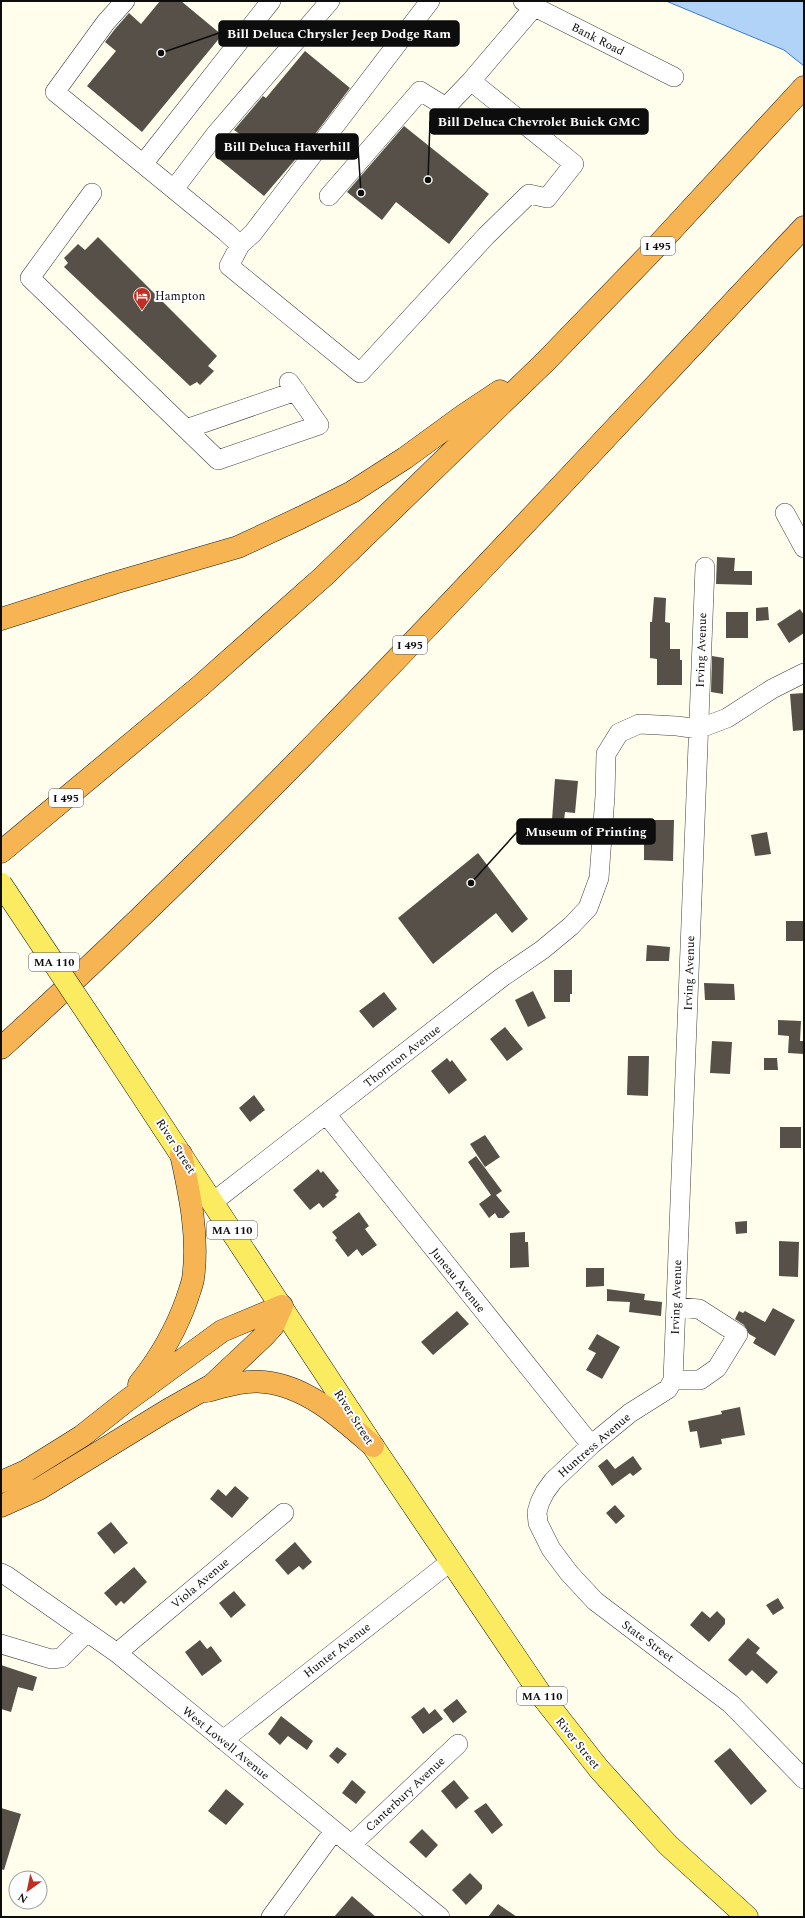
<svg xmlns="http://www.w3.org/2000/svg" width="805" height="1918" font-family="Spectral,serif">
<style>
.water{fill:#b0d3f7;stroke:#367dd0}
.building{fill:#565049}
.lines{fill:none;stroke-linecap:round;stroke-linejoin:round}
.minor-casing{stroke:#404040;stroke-width:20}
.major-casing{stroke:#1e1e1e;stroke-width:23}
.highway-casing{stroke:#1e1e1e;stroke-width:23}
.minor{stroke:#fff;stroke-width:19}
.major{stroke:#fbeb60;stroke-width:22}
.highway{stroke:#f7b452;stroke-width:22}
.major-bridge-casing{stroke:#1e1e1e;stroke-width:23;stroke-linecap:butt}
.major-bridge{stroke:#fbeb60;stroke-width:22}
.labels{text-anchor:middle;stroke-width:4;stroke-linejoin:round;paint-order:stroke}
.shield{fill:#fff;stroke:#565656;stroke-width:1}
.shield-label{font-size:11px;font-weight:bold;fill:#0d0d0d}
.street-label{font-size:12px;fill:#0d0d0d;stroke:#fff}
.poi-label{font-size:12px;fill:#0d0d0d;stroke:#fff;text-anchor:start}
.leader{fill:none;stroke:#0d0d0d;stroke-width:1.5}
.callout-dot{fill:#0d0d0d;stroke:#fff;stroke-width:1.5}
.callout{fill:#0d0d0d;stroke:#0d0d0d;stroke-width:1.5}
.callout-label{font-size:13px;text-anchor:middle;font-weight:bold;fill:#fff}
</style>
<rect width="100%" height="100%" fill="#fffeec"/>
<path class="water" d="M666 1H804V66L784 50Z"/>
<path class="building" d="M160 1H181L222 35 142 132 87 86 116 51 105 42 115 29 129 13 141 24Z
M305 51 350 88 300 154 264 196 220 160 241 135 234 130 263 96 266 98Z
M404 126 489 194 449 244 396 202 382 220 347 192Z
M98 237 217 356 208 366 214 371 200 385 197 382 190 386 64 267 68 263 64 258 78 244 85 250Z
M717 557 735 558 734 571H752V585L716 584Z
M654 597 666 598 665 622 670 623V649H680V660H682V685H657V659L650 658V622H652Z
M768 607 769 620 756 621V608Z
M800 609 804 615V633L789 643 777 624Z
M726 612H748V638H726Z
M712 656 724 658 723 694 711 692Z
M804 693V730L793 731 790 694Z
M555 779 578 781 575 813 565 812 564 821 552 820Z
M651 820H674L673 861 644 860V841H650Z
M767 832 771 854 755 856 751 835Z
M478 853 528 919 512 933 496 913 433 964 398 918Z
M786 921H804V941H786Z
M647 945 670 947 669 961H646Z
M554 970H572V994H570V1002H554Z
M704 983 734 984 735 1000H705Z
M533 991 546 1018 528 1027 515 1000Z
M384 992 397 1009 373 1028 359 1011Z
M778 1020 801 1021 800 1041H804V1054L788 1053 789 1036 778 1035Z
M505 1027 523 1049 507 1061 490 1039Z
M712 1041 732 1042 730 1074 710 1073Z
M628 1056H649L648 1096 627 1095Z
M447 1058 450 1062 452 1060 467 1080 449 1094 431 1071Z
M764 1058H777L778 1070H764Z
M254 1095 265 1110 250 1122 239 1108Z
M780 1127H801V1148H780Z
M485 1135 500 1157 485 1167 470 1144Z
M476 1156 502 1191 496 1195 510 1212 503 1218H498L495 1213 489 1218 479 1204 491 1195 468 1162Z
M318 1169 321 1173 323 1171 339 1191 335 1195 337 1197 323 1208 319 1203 310 1210 293 1190Z
M359 1212 369 1226 365 1229 377 1245 362 1256 357 1249 348 1257 335 1240 337 1238 332 1232Z
M747 1221V1233L736 1234 735 1222Z
M525 1232V1242H528L529 1267 510 1268V1233Z
M779 1241 799 1242 798 1277 779 1276Z
M586 1268H604V1286L586 1287Z
M607 1289 645 1294 644 1300 662 1302 661 1316 629 1312 630 1302 607 1301Z
M773 1308 795 1320 775 1356 753 1343 756 1338 749 1334 744 1325 735 1319 739 1311 743 1313 745 1311 765 1322Z
M457 1311 469 1324 433 1355 421 1342Z
M597 1334 620 1347 602 1379 586 1370 596 1353 588 1349Z
M740 1407 745 1435 721 1439 722 1444 700 1448 697 1431 690 1432 688 1421 722 1414 721 1411Z
M633 1456 642 1469 633 1476 630 1473 612 1486 598 1466 607 1459 615 1469Z
M235 1486 249 1498 232 1518 210 1499 218 1489 226 1496Z
M615 1505 625 1516 616 1524 606 1513Z
M111 1522 128 1543 114 1554 97 1533Z
M295 1542 312 1562 303 1570 299 1566 288 1575 275 1560Z
M134 1567 147 1582 124 1604 121 1601 116 1606 104 1593Z
M234 1591 246 1605 231 1618 219 1603Z
M778 1598 784 1608 773 1615 766 1605Z
M702 1611 710 1618 717 1611 725 1619V1624L709 1642 690 1625Z
M748 1638 760 1648 756 1653 778 1672 767 1684 752 1670 746 1676 728 1660Z
M200 1640 207 1649 211 1646 222 1661 202 1676 185 1652Z
M1 1665 37 1677 33 1691 18 1687 11 1712 1 1709Z
M457 1699 467 1712 453 1723 443 1710Z
M424 1707 429 1714 435 1709 443 1719 423 1734 411 1717Z
M281 1716 313 1741 307 1750 288 1736 280 1745 268 1734Z
M337 1747 347 1754 338 1764 329 1756Z
M730 1748 767 1791 751 1805 714 1761Z
M352 1780 366 1792 356 1804 342 1793Z
M454 1780 469 1798 456 1809 441 1791Z
M226 1789 244 1804 226 1825 208 1811Z
M486 1803 503 1825 492 1834 474 1811Z
M1 1808 21 1814 4 1870 1 1869Z
M422 1829 438 1845 426 1858 409 1842Z
M470 1873 482 1885V1889L466 1905 452 1890Z
M352 1896 376 1917H334Z
M498 1904 517 1917H488Z"/>
<g class="lines">
<defs>
<path id="minor" d="M125 1 106 22 55 92 226 232 240 245 253 233 430 1
M523 1 674 77
M143 164 271 1
M174 189 215 135 330 1
M92 193 30 278 218 460 319 425 289 382
M329 196 420 91 446 107 471 81
M240 245 229 266 360 373 486 236 529 194 547 198 574 164 471 81 534 7
M186 429 296 391
M785 513 804 548
M705 567 673 1380 668 1389 630 1413 591 1445 553 1481 545 1492 540 1502 537 1512 538 1523 551 1549 569 1573 595 1601 731 1704 804 1779
M326 1114 591 1445
M213 1202 501 978 542 950 571 926 588 908 599 878 605 796 606 754 619 733 639 724 677 726 698 729 727 718 772 689 804 673
M673 1380H700L717 1368 738 1334 699 1309 676 1307
M1 1573 7 1576 117 1653 440 1917
M1 1644 51 1659 61 1658 87 1632
M117 1653 284 1513
M223 1740 450 1562
M352 1844 458 1744
M271 1917 334 1831"/>
<path id="major" d="M106 1041 373 1446 544 1699 599 1769 668 1845 747 1917"/>
<path id="highway" d="M1 619 114 583 238 547 300 518 352 492 405 458 464 415 500 391
M1 852 199 687 324 576 546 361 658 245 804 87
M1 1048C284 791 541 505 804 227
M139 1384C160 1358 176 1330 187 1299 189 1292 192 1285 193 1279 199 1237 190 1195 181 1154
M207 1391C226 1386 245 1380 264 1382 307 1386 342 1419 373 1446
M1 1482 26 1471 82 1436 125 1402 222 1331 282 1306
M1 1506 39 1489 166 1411 212 1385 263 1337 273 1326 282 1306"/>
</defs>
<use href="#minor" class="minor-casing"/>
<use href="#major" class="major-casing"/>
<use href="#highway" class="highway-casing"/>
<use href="#minor" class="minor"/>
<use href="#major" class="major"/>
<use href="#highway" class="highway"/>
<defs>
<path id="major-bridge" d="M1 884 106 1041"/>
</defs>
<use href="#major-bridge" class="major-bridge-casing"/>
<use href="#major-bridge" class="major-bridge"/>
</g>
<defs>
<symbol id="hotel-pin" viewBox="-11 -11 22 30"><path d="M0 17L-7.5 6A9.5 9.5 0 1 1 7.5 6Z" fill="#bf3022" stroke="#fff"/><path d="M-6-4.5h1.5V1H6V5H4.5V3h-9V5H-6ZM-4 0a1.8 1.8 0 1 1 3.6 0ZM.5 0V-2.5h3Q6-2.5 6 0Z" fill="#fff"/></symbol>
</defs>
<g fill-rule="evenodd">
<use href="#hotel-pin" x="132" y="286" width="20" height="27"/>
</g>
<g class="labels">
<g class="shield">
<rect x="641" y="237" width="34" height="18" rx="3"/>
<rect x="393" y="636" width="34" height="18" rx="3"/>
<rect x="49" y="789" width="34" height="18" rx="3"/>
<rect x="29" y="953" width="50" height="18" rx="3"/>
<rect x="207" y="1221" width="50" height="18" rx="3"/>
<rect x="517" y="1687" width="50" height="18" rx="3"/>
</g>
<g class="shield-label">
<text x="658" y="250">I 495</text>
<text x="410" y="649">I 495</text>
<text x="66" y="802">I 495</text>
<text x="54" y="966">MA 110</text>
<text x="232" y="1234">MA 110</text>
<text x="542" y="1700">MA 110</text>
</g>
<g class="street-label">
<text transform="translate(598 39) rotate(27)" y="4">Bank Road</text>
<text transform="translate(701 650) rotate(-88)" y="4">Irving Avenue</text>
<text transform="translate(689 973) rotate(-88)" y="4">Irving Avenue</text>
<text transform="translate(402 1056) rotate(-38)" y="4">Thornton Avenue</text>
<text transform="translate(176 1146) rotate(57)" y="4">River Street</text>
<text transform="translate(458 1280) rotate(51)" y="4">Juneau Avenue</text>
<text transform="translate(676 1297) rotate(-88)" y="4">Irving Avenue</text>
<text transform="translate(354 1417) rotate(57)" y="4">River Street</text>
<text transform="translate(594 1445) rotate(-41)" y="4">Huntress Avenue</text>
<text transform="translate(200 1583) rotate(-40)" y="4">Viola Avenue</text>
<text transform="translate(648 1641) rotate(36)" y="4">State Street</text>
<text transform="translate(337 1650) rotate(-38)" y="4">Hunter Avenue</text>
<text transform="translate(226 1743) rotate(39)" y="4">West Lowell Avenue</text>
<text transform="translate(578 1743) rotate(51)" y="4">River Street</text>
<text transform="translate(405 1794) rotate(-43)" y="4">Canterbury Avenue</text>
</g>
<g class="poi-label">
<text x="155" y="300">Hampton</text>
</g>
</g>
<path class="leader" d="M161 53L219 33M428 180L430 121M361 193L358 147M471 883L517 832"/>
<g class="callout-dot">
<circle cx="161" cy="53" r="4"/>
<circle cx="428" cy="180" r="4"/>
<circle cx="361" cy="193" r="4"/>
<circle cx="471" cy="883" r="4"/>
</g>
<g class="callout">
<rect x="219" y="21" width="240" height="25" rx="4"/>
<rect x="430" y="109" width="218" height="25" rx="4"/>
<rect x="216" y="134" width="142" height="25" rx="4"/>
<rect x="517" y="819" width="138" height="25" rx="4"/>
</g>
<g class="callout-label">
<text x="339" y="38">Bill Deluca Chrysler Jeep Dodge Ram</text>
<text x="539" y="126">Bill Deluca Chevrolet Buick GMC</text>
<text x="287" y="151">Bill Deluca Haverhill</text>
<text x="586" y="836">Museum of Printing</text>
</g>
<rect width="805" height="1918" fill="none" stroke="#0d0d0d" stroke-width="4"/>
<g transform="translate(28 1890) rotate(213)"><circle r="19" fill="#ffffff" stroke="#9e9e9e"/>
<path d="M0-3L7 15L0 10L-7 15Z" fill="#bf3022"/>
<text y="-6" font-size="11" font-weight="bold" text-anchor="middle" fill="#0d0d0d">N</text>
</g>
</svg>
